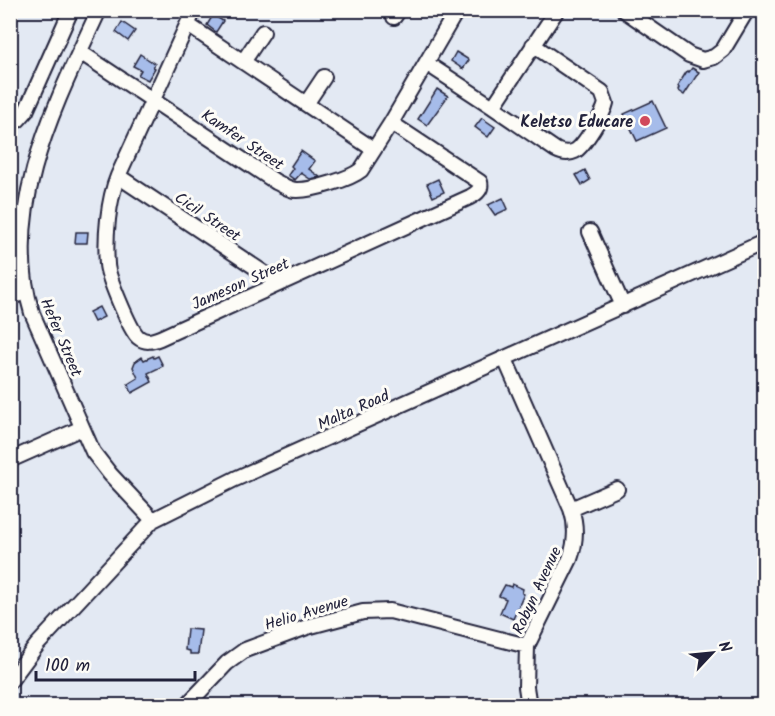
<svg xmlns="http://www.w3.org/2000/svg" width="775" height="716" font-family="Kalam,sans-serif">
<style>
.building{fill:#a6bcea;stroke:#22223b;stroke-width:1.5}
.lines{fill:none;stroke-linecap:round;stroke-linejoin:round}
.minor-casing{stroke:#22223b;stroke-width:18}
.minor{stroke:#fdfcf7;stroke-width:14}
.poi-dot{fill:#d1495b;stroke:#fdfcf7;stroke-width:2}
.labels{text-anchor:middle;stroke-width:6;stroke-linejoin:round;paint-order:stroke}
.poi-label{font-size:16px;font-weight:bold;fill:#22223b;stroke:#fdfcf7;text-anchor:end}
.street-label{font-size:16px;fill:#22223b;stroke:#fdfcf7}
</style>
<rect width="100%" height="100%" fill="#e3e9f3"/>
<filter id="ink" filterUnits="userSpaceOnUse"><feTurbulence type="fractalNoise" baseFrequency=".0167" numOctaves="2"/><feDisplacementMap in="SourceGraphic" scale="12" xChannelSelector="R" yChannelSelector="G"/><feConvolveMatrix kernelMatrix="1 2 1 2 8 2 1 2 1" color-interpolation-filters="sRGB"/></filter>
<g filter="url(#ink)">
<path class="building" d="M213 15 223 21 216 32 207 25Z
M122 22 135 31 128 41 116 32Z
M456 52 469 60 463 69 451 61Z
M140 54 155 64 153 67 155 68 148 80 138 75 141 70 133 66Z
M692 68 699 72 684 95 678 91 679 88 677 87 687 71 689 72Z
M437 89 448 96 427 125 418 119Z
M653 101 666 128 637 141 624 114Z
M482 118 495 127 488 137 475 127Z
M301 151 315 161 309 169 320 177 310 179 301 173 295 180 288 175 293 168 291 166Z
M585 170 590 180 582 185 576 175Z
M438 179 444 192 433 197 427 184Z
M503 198 508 209 495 215 488 205Z
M76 232H88L87 243H75Z
M99 307 104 317 94 322 89 312Z
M153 356 154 358 158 356 163 366 148 373 152 382 132 393 128 384 138 378 133 367 135 362 142 357 144 360Z
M512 584 523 589 522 593 524 594 513 619 500 613 506 599 499 596 505 585 511 587Z
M187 629 201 630 198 654H190V651L185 650Z"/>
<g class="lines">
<defs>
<path id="minor" d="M99 10C56 103 0 209 32 313L93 452 110 474 153 520
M194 10 118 176C108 200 105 238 107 264 107 275 130 330 138 337 145 343 152 341 160 338L470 197C476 194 482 190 480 182L391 123
M624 10 689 55 703 60 714 57 723 50 747 10
M394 17 399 10
M188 25 373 149
M80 52 276 182C283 185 291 191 298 190 313 190 350 179 361 170L391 123 457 10
M243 62 263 32
M426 63 493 107 557 10
M306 104 324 77
M493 107 556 150C562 153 569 154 575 151 584 146 604 113 606 103L602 92 533 45
M10 119 18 120 26 111 71 10
M118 176 279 283
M590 232 623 306
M10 298 26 291
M505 359 571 509C577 526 576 542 570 559L527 646 526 687 529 706
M10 460 82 428
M571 509 617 489
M10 681 37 645 153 520 235 479 764 242
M186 706 227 663 245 650 307 627 363 612 390 611 527 646"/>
</defs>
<use href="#minor" class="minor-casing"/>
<use href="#minor" class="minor"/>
</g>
</g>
<circle class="poi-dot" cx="645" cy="121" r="6"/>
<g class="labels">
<g class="poi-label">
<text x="633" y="127">Keletso Educare</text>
</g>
<g class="street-label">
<text transform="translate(243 139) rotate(34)" y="6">Kamfer Street</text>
<text transform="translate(208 216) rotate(34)" y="6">Cicil Street</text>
<text transform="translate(240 283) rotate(-24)" y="6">Jameson Street</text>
<text transform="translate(62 337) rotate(67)" y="6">Hefer Street</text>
<text transform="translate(353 409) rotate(-24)" y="6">Malta Road</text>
<text transform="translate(536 590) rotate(-65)" y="6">Robyn Avenue</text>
<text transform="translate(306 612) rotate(-17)" y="6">Helio Avenue</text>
</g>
</g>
<rect width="775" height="716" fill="none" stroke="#fdfcf7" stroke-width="36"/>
<rect x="18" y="18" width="739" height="680" fill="none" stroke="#22223b" stroke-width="2" filter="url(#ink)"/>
<g transform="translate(712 653) rotate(64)" stroke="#fdfcf7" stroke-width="4.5" paint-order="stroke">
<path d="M0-4.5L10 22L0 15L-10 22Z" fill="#22223b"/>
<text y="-9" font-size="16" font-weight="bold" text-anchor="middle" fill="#22223b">N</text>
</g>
<path d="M36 671v9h159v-9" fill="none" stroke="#22223b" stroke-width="3"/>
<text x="45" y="671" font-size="18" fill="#22223b" stroke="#fdfcf7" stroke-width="4.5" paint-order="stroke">100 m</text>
</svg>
